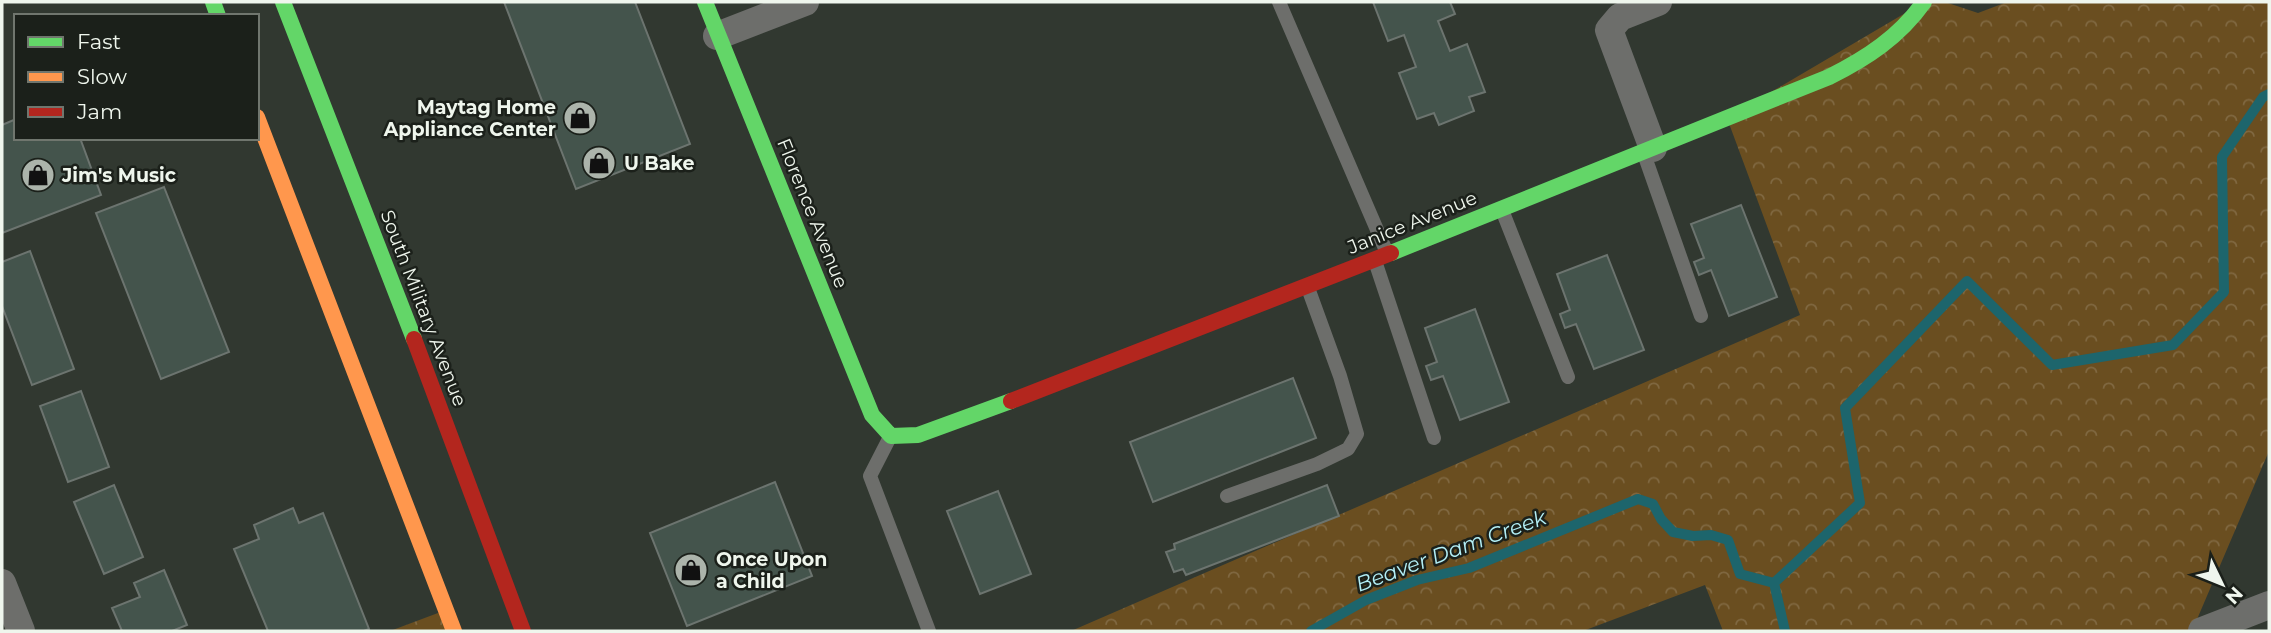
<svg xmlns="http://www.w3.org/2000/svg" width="2271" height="633" font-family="Montserrat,sans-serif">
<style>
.park{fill:url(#park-crowns)}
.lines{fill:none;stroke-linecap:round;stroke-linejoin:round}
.stream{stroke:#1d656c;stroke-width:10}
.building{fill:#44544c;stroke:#6c746f;stroke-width:2}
.lane{stroke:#6d6e6b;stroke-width:14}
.street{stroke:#6d6e6b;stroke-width:28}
.fast{stroke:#63d668;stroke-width:16}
.slow{stroke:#ff974d;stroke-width:16}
.jam{stroke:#b3261e;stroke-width:16}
.labels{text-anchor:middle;stroke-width:5;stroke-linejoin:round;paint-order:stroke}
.poi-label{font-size:19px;font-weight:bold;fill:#eff6ed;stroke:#1b201a;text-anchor:start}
.street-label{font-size:19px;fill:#eff6ed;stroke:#1b201a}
.water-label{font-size:21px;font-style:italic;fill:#b3eff6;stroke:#1b201a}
</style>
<defs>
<pattern id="park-crowns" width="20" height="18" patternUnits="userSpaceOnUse" patternTransform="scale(1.75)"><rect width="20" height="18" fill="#6a4e20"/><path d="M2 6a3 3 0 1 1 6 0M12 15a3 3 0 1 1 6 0" fill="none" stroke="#806841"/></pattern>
</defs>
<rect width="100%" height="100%" fill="#313830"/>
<path class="park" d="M1924 2H1945L1978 13 2007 2H2269V451L2192 631H1723L1705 585 1583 631H1071L1800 315 1727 118Z
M446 610 454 631H390Z"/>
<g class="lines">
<path class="stream" d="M1774 583 1860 503 1845 408 1967 281 2052 365 2173 345 2224 292 2222 157 2263 97 2269 94
M1311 631 1366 600 1417 580 1469 568 1638 499 1653 504 1661 519 1673 532 1693 536 1711 535 1728 540 1740 574 1774 583 1785 631"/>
</g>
<path class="building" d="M504 2H635L690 144 576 189Z
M1373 2H1450L1455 14 1438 21 1450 51 1467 44 1485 92 1469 97 1474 111 1439 125 1434 113 1417 119 1399 73 1416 67 1404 35 1388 41Z
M16 119V138H80L101 195 2 233V125Z
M164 187 229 352 161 379 96 213Z
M1741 205 1777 297 1729 316 1711 270 1699 275 1694 262 1704 258 1691 224Z
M30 251 74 369 32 385 2 306V262Z
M1607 255 1644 350 1594 369 1576 324 1565 328 1560 314 1570 310 1557 274Z
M1475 309 1509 402 1460 420 1443 376 1431 380 1426 366 1437 362 1425 328Z
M1293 378 1316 438 1153 502 1130 442Z
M81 391 109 467 68 482 40 406Z
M775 482 812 576 687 626 650 533Z
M114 485 143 557 104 574 74 502Z
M1327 485 1339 516 1186 575 1183 569 1174 572 1166 552 1175 549 1174 544Z
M998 491 1031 574 980 594 947 511Z
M293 508 299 523 323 513 369 629 364 631H268L234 549 259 539 254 525Z
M164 570 187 625 172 631H122L112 608 140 597 134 583Z"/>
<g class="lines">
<path class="lane" d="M1279 2 1387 253
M1644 154 1701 316
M1502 210 1568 377
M1375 261 1434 438
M890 437 870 476 929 631
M1227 496 1317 464 1348 449 1357 434 1340 376 1308 288"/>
<path class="street" d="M717 36 805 2
M1653 148 1609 30 1620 17 1658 2
M2 583 21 631
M2202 631 2269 605"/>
<path class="fast" d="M213 2 218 16
M283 2 414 339
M705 2 872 415 891 436 918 435 1011 401
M1391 253 1829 77C1867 58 1899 37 1924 2"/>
<path class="slow" d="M257 117 454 631"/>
<path class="jam" d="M414 339 523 631
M1011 401 1391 253"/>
</g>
<defs>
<symbol id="shop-disc" viewBox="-11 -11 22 22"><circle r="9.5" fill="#acb4ab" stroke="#1b201a"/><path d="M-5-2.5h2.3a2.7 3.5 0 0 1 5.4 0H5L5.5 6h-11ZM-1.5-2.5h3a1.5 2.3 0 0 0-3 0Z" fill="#111"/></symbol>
</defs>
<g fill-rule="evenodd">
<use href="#shop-disc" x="561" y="99" width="38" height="38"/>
<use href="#shop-disc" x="580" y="144" width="38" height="38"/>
<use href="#shop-disc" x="19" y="156" width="38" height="38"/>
<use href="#shop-disc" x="672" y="551" width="38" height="38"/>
</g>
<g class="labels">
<g class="poi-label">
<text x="556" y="114" text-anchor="end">Maytag Home<tspan x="556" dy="22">Appliance Center</tspan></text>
<text x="624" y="170">U Bake</text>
<text x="62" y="182">Jim's Music</text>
<text x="716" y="566">Once Upon<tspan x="716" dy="22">a Child</tspan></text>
</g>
<g class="street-label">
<text transform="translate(813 213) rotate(68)" y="7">Florence Avenue</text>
<text transform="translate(1412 222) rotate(-22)" y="7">Janice Avenue</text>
<text transform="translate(424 308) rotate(69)" y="7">South Military Avenue</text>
</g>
<g class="water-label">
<text transform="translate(1451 551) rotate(-20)" y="7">Beaver Dam Creek</text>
</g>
</g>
<rect width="2271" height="633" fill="none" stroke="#eff6ed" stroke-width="7"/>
<rect x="14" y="14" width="245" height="126" fill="#1b201a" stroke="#70766e" stroke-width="2"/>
<rect x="28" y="37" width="35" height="10" fill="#63d668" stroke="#70766e" stroke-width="2"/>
<text x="77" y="49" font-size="21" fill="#eff6ed">Fast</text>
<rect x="28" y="72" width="35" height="10" fill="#ff974d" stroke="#70766e" stroke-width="2"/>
<text x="77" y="84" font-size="21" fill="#eff6ed">Slow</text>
<rect x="28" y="107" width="35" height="10" fill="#b3261e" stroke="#70766e" stroke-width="2"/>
<text x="77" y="119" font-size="21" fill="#eff6ed">Jam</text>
<g transform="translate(2222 584) rotate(133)" stroke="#1b201a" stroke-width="5" paint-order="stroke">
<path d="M0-5L12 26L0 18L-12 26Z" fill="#eff6ed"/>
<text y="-10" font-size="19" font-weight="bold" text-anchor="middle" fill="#eff6ed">N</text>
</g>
</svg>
